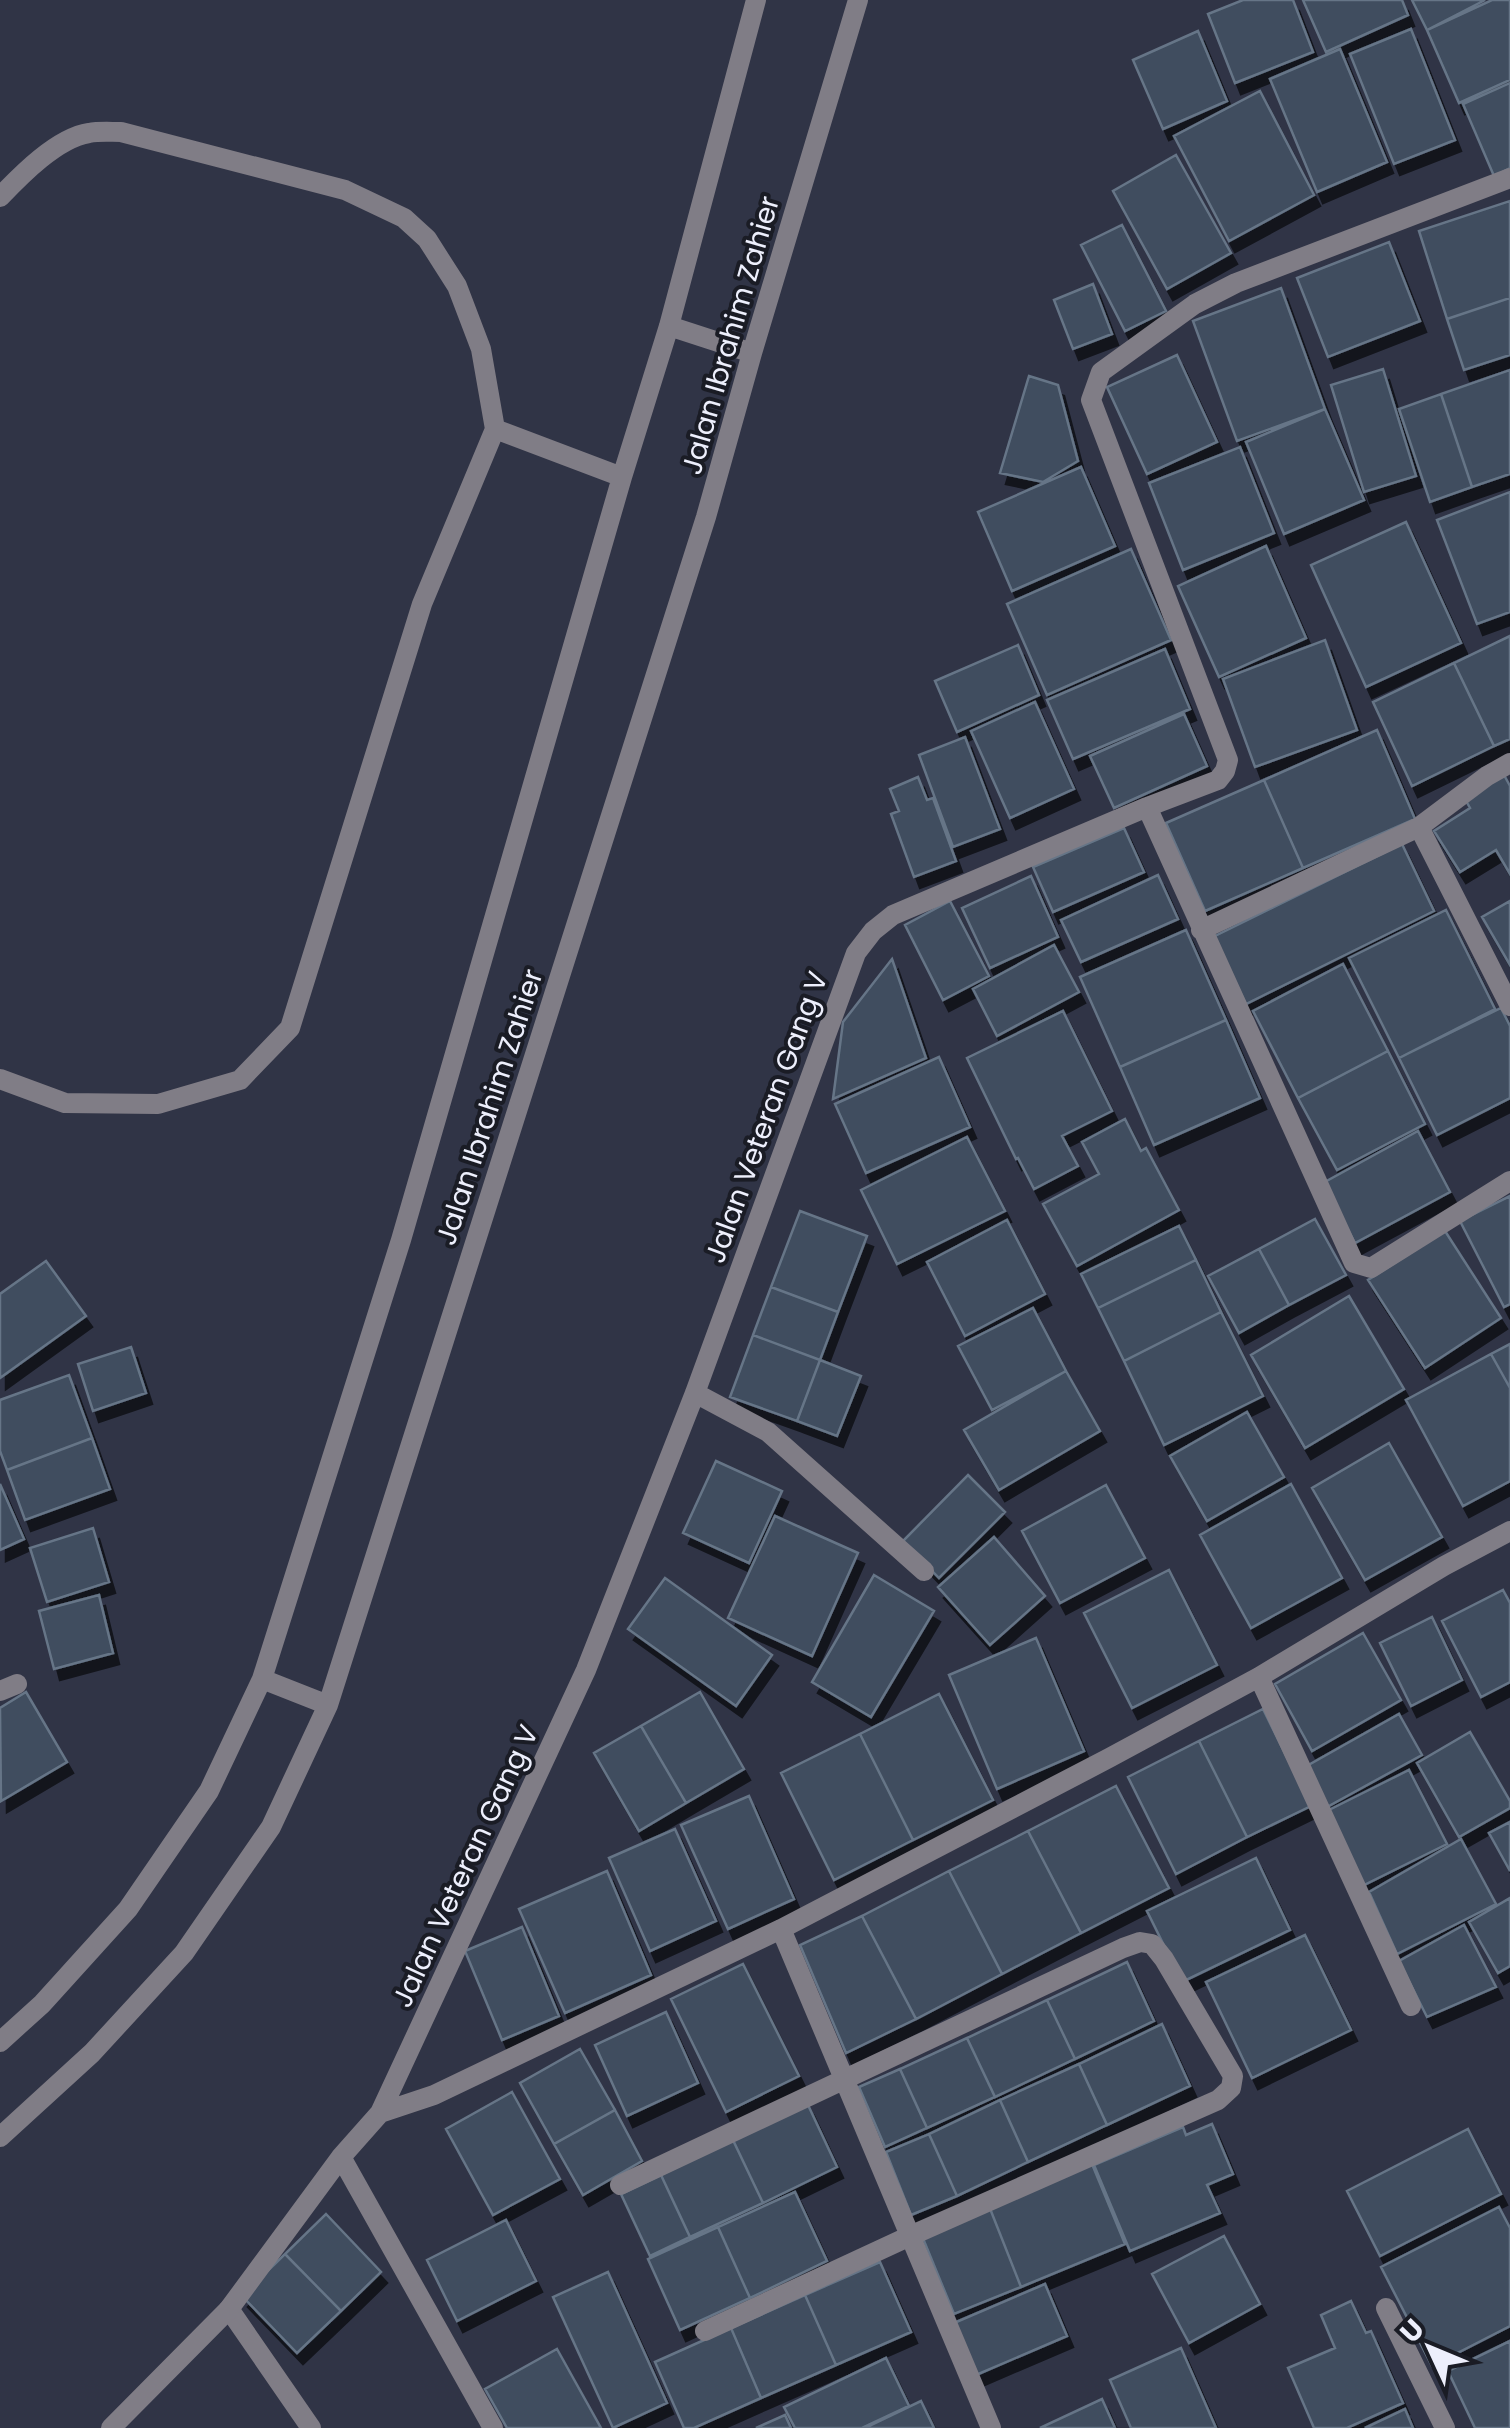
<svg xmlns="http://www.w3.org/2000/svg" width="1510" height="2428" font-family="Poppins,sans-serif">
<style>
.building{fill:#3f4d5e;stroke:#667587;stroke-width:2.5;filter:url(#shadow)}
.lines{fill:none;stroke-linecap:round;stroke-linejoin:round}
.service{stroke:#807d86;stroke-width:20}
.minor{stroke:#807d86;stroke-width:20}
.labels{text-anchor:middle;stroke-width:8;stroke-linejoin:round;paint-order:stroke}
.street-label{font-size:28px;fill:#edeffc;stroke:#1a1c25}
</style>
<defs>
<filter id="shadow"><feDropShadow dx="6" dy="11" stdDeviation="0" flood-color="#0009"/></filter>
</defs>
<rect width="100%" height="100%" fill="#303446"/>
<path class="building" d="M1243 0H1293L1313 52 1235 83 1208 14Z
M1303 0H1402L1408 15 1326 52Z
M1412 0H1485L1427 30Z
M1492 0H1510V80L1459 103 1427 30Z
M1411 29 1455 140 1394 164 1350 54Z
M1198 31 1227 101 1163 129 1133 60Z
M1340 49 1387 162 1317 192 1270 79Z
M1510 83V168L1494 176 1463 104Z
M1260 91 1314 195 1229 241 1174 136Z
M1176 155 1231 253 1167 289 1113 191Z
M1510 201V298L1447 319 1419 231Z
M1122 225 1166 311 1125 331 1081 245Z
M1389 242 1420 321 1328 357 1297 278Z
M1093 284 1112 334 1073 349 1054 300Z
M1281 288 1325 409 1237 441 1193 321Z
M1510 298V355L1464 370 1447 319Z
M1177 355 1217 442 1147 474 1107 387Z
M1383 369 1416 476 1364 492 1331 385Z
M1510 370V474L1472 487 1441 394Z
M1029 376 1058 385 1078 461 1043 482 1000 473Z
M1441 394 1472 487 1430 502 1399 409Z
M1325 409 1364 500 1284 534 1246 442Z
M1240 447 1274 533 1183 570 1149 483Z
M1081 467 1115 546 1012 591 978 512Z
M1510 492V612L1477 624 1437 520Z
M1406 522 1461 643 1366 687 1311 565Z
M1266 546 1306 638 1219 677 1178 586Z
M1131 549 1171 640 1047 695 1007 604Z
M1510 636V739L1494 746 1454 663Z
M1325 640 1357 730 1255 767 1223 679Z
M1018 645 1039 695 957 732 935 681Z
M1165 649 1190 709 1073 759 1047 700Z
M1454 663 1494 746 1412 786 1373 702Z
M1035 702 1074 789 1010 818 971 731Z
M1184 714 1207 766 1114 808 1090 756Z
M1377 730 1415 819 1303 868 1264 780Z
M965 737 1000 829 953 847 919 755Z
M1504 775 1510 786V874L1496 850 1460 872 1434 831 1470 808 1465 799Z
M918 777 927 800 933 798 956 861 914 877 891 814 899 811 890 789Z
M1264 780 1303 868 1205 911 1166 823Z
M1124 828 1144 872 1053 912 1033 867Z
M1402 844 1434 911 1246 1004 1213 937Z
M1158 875 1178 919 1081 962 1061 920Z
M1031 876 1058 937 990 968 962 908Z
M950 901 989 976 943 1000 905 925Z
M1510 901V965L1482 917Z
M1446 910 1495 1009 1399 1058 1349 958Z
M1186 930 1226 1020 1120 1067 1080 977Z
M1054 945 1079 992 997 1036 973 989Z
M892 959 926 1058 833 1099 843 1022Z
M1343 964 1388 1051 1298 1098 1253 1011Z
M1501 1008 1510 1026V1098L1437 1135 1399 1058Z
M1063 1011 1112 1111 1062 1136 1078 1166 1034 1189 1018 1158 1016 1159 967 1058Z
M1226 1020 1260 1098 1154 1145 1120 1067Z
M1388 1051 1425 1124 1337 1170 1298 1098Z
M939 1057 970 1127 866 1173 835 1104Z
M1125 1119 1141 1151 1146 1148 1179 1210 1077 1266 1043 1204 1099 1174 1082 1142Z
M1418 1131 1450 1192 1355 1243 1323 1183Z
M967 1137 1005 1211 897 1264 861 1190Z
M1510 1196V1304L1504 1307 1460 1221Z
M800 1211 867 1236 838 1312 771 1287Z
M1315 1219 1346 1275 1289 1305 1259 1249Z
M1007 1220 1045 1294 965 1336 927 1262Z
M1179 1226 1196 1260 1098 1308 1081 1274Z
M1445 1231 1501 1318 1425 1368 1368 1280Z
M1259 1249 1289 1305 1239 1333 1208 1276Z
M1196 1260 1221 1312 1124 1361 1098 1308Z
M46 1261 86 1316 0 1378V1294Z
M771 1287 838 1312 820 1360 753 1335Z
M1349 1296 1404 1389 1305 1448 1251 1355Z
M1033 1308 1066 1371 992 1410 958 1346Z
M1221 1312 1263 1396 1164 1445 1124 1361Z
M753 1335 820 1360 797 1421 730 1397Z
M1510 1344V1388L1491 1354Z
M131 1347 146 1393 93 1411 78 1364Z
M1491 1354 1510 1388V1481L1463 1506 1406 1400Z
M820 1360 861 1376 837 1436 797 1421Z
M1066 1371 1100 1431 999 1490 964 1430Z
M69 1375 92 1438 7 1470 0 1451V1400Z
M1247 1412 1284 1477 1207 1521 1170 1456Z
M92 1438 110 1489 25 1520 7 1470Z
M1389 1443 1442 1537 1365 1580 1312 1488Z
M716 1461 782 1491 749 1563 683 1533Z
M968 1475 1005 1512 939 1578 903 1541Z
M0 1484 24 1539 0 1550Z
M1291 1484 1342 1578 1251 1628 1200 1535Z
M1106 1485 1145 1558 1060 1603 1022 1531Z
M775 1516 858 1553 812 1656 728 1618Z
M93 1528 109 1582 47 1602 30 1548Z
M994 1537 1045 1596 990 1645 938 1587Z
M1169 1570 1217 1665 1132 1708 1084 1613Z
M874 1575 934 1611 871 1717 812 1682Z
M665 1578 772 1655 736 1706 628 1629Z
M1503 1590 1510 1603V1682L1481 1697 1442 1621Z
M99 1595 113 1653 54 1669 39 1611Z
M1432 1617 1462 1680 1411 1706 1380 1643Z
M1363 1633 1401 1700 1312 1751 1275 1684Z
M1036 1638 1084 1751 997 1789 949 1675Z
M26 1692 67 1762 1 1801 0 1708Z
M700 1692 744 1769 686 1803 641 1726Z
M939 1694 993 1800 913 1840 860 1734Z
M1263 1709 1311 1806 1247 1837 1199 1741Z
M1399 1714 1422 1755 1327 1807 1305 1767Z
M641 1726 686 1803 639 1831 594 1753Z
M1470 1732 1510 1801V1808L1459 1837 1417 1763Z
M860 1734 913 1840 834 1880 781 1773Z
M1199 1741 1247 1837 1176 1874 1128 1777Z
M1409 1770 1447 1844 1364 1885 1327 1811Z
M1116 1786 1169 1888 1081 1933 1028 1831Z
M749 1796 794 1899 728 1929 681 1825Z
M1510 1822V1871L1489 1833Z
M675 1829 716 1921 650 1951 609 1858Z
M1028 1831 1081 1933 1002 1974 949 1871Z
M1461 1839 1496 1904 1397 1954 1369 1892Z
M1256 1858 1290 1930 1182 1982 1147 1911Z
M607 1871 651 1975 565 2013 519 1909Z
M949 1871 1002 1974 916 2019 862 1916Z
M1510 1898V1966L1498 1973 1469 1922Z
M862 1916 916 2019 846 2053 800 1945Z
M1464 1925 1496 1987 1427 2017 1399 1961Z
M522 1927 559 2016 502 2040 465 1951Z
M1305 1935 1351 2030 1252 2078 1206 1982Z
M1127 1962 1154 2021 1075 2059 1047 2000Z
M743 1964 799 2076 726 2112 671 1999Z
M1047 2000 1075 2059 995 2097 967 2038Z
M666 2012 698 2083 627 2116 595 2045Z
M1162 2024 1190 2086 1107 2125 1079 2064Z
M967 2038 995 2097 927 2128 900 2069Z
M580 2049 615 2110 554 2144 520 2083Z
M1079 2064 1107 2125 1028 2162 1000 2100Z
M900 2069 927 2128 885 2147 859 2087Z
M512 2092 560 2179 493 2215 446 2129Z
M1000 2100 1028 2162 957 2196 929 2134Z
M808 2105 837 2167 763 2203 733 2140Z
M615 2110 642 2161 583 2195 554 2144Z
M1212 2124 1233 2174 1207 2185 1220 2213 1130 2251 1094 2165 1183 2127 1186 2135Z
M1468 2129 1501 2194 1380 2256 1347 2191Z
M929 2134 957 2196 911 2215 886 2152Z
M733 2140 763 2203 690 2237 661 2175Z
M1092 2164 1125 2244 1021 2287 989 2206Z
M661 2175 690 2237 650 2256 621 2194Z
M795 2192 827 2261 750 2298 718 2227Z
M989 2206 1021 2287 954 2314 922 2236Z
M1499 2207 1510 2228V2326L1432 2366 1381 2267Z
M326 2214 381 2272 341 2311 285 2254Z
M506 2220 536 2281 457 2321 427 2260Z
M718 2227 750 2298 680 2330 648 2259Z
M1224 2236 1260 2304 1189 2343 1152 2274Z
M285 2254 341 2311 297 2353 242 2296Z
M880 2262 911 2332 836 2365 805 2295Z
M608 2272 667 2403 613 2428 553 2297Z
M1045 2284 1067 2336 976 2375 954 2323Z
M805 2295 836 2365 761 2398 731 2328Z
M1351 2301 1366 2333 1371 2331 1403 2403 1347 2428H1314L1288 2368 1335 2348 1321 2315Z
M731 2328 761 2398 694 2428H684L655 2362Z
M1510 2341V2428H1475L1448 2371Z
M1181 2348 1216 2428H1131L1110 2380Z
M557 2349 601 2428H507L485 2389Z
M886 2358 909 2406 862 2428H795L784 2407Z
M1102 2399 1115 2428H1040Z
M921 2401 934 2428H865Z
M1405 2409 1413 2428H1365Z
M785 2415 791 2428H756Z"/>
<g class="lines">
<path class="service" d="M0 197C21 175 57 138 89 133 99 131 110 132 121 132L345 190 404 218 427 239 457 286 481 349 495 429 422 604 290 1028 240 1080 158 1104 65 1103 0 1079
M669 326 752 353
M495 429 622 477
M262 1679 328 1705
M0 2042 42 2004 128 1909 209 1791 262 1679 401 1240 622 477 669 326 756 0
M0 2137 92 2053 184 1953 271 1827 328 1705 706 517 752 353 858 0
M229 2309 311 2428"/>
<path class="minor" d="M1147 807 1354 1263 1371 1268 1510 1181
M1419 827 1510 1006
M1201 930 1419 827 1487 776 1510 763
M695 1393 768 1432 924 1571
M1259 1677 1411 2006
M0 1691 17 1684
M781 1929 991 2428
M380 2113 434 2095 781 1929 1109 1758 1259 1677 1444 1566 1510 1531
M341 2157 493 2428
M620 2185 1123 1948 1140 1942 1152 1944 1164 1959 1233 2076 1231 2088 1218 2100 910 2236 705 2331
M1386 2308 1445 2428
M111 2428 229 2309 341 2157 380 2113 586 1670 695 1393 856 953 873 931 893 915 1147 807 1218 780 1225 771 1228 760 1091 400 1101 372 1195 304 1236 283 1510 178"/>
</g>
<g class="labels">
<g class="street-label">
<text transform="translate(730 335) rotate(-74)" y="10">Jalan Ibrahim Zahier</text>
<text transform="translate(489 1107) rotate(-72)" y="10">Jalan Ibrahim Zahier</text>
<text transform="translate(766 1117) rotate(-70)" y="10">Jalan Veteran Gang V</text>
<text transform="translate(465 1866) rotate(-65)" y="10">Jalan Veteran Gang V</text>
</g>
</g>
<g transform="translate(1430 2348) rotate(314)" stroke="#1a1c25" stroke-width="8" paint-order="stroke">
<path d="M0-8L18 38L0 25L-18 38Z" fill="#edeffc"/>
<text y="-15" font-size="28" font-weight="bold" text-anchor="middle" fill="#edeffc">U</text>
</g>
</svg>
